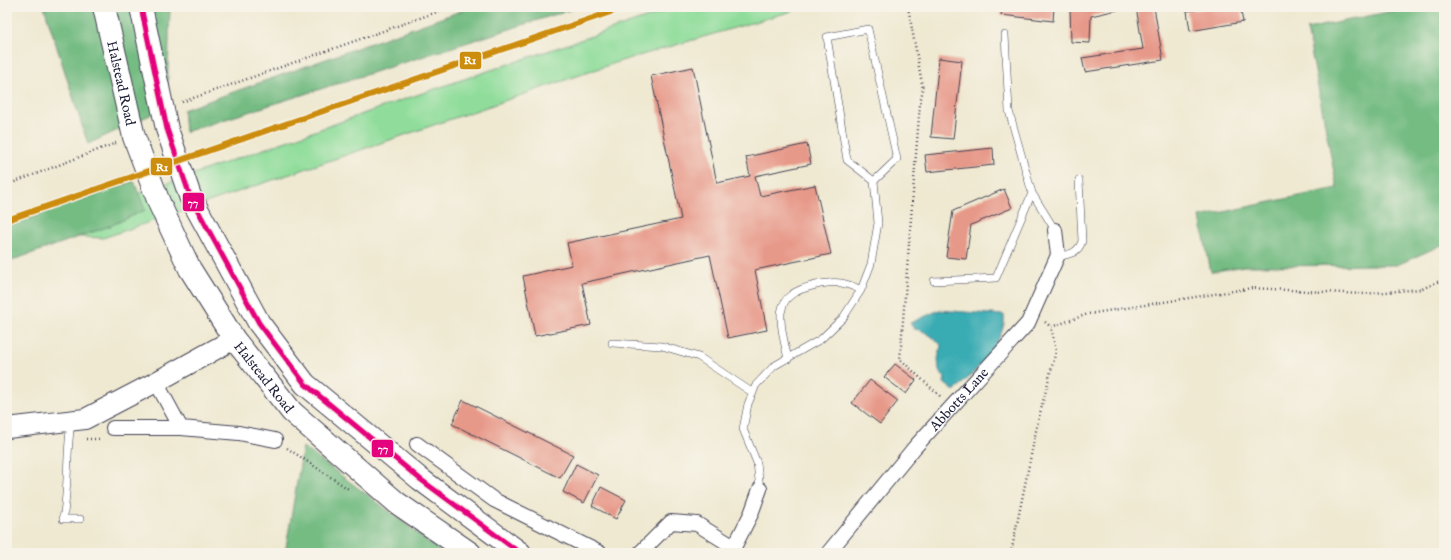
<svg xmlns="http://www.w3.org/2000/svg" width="1451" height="560" font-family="'IM FELL English',serif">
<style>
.green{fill:#90dd9b;stroke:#59806b}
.forest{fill:#74bc83;stroke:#4b6f5f}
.water{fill:#39abb3;stroke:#2e6677}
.building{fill:#e79989}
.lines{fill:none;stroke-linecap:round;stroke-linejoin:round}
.lane-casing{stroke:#414052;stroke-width:8}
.street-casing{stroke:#414052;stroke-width:16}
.secondary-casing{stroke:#414052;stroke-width:22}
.primary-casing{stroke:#414052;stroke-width:24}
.path{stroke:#414052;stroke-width:2.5;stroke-dasharray:1 3;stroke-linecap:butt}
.lane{stroke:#fff;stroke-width:7}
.street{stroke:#fff;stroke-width:14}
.secondary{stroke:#fff;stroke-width:20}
.primary{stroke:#fff;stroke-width:22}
.bus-1-casing{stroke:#f7f3e8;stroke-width:8}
.bus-1{stroke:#e5007d;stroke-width:5}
.rail-1-casing{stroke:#f7f3e8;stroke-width:9}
.rail-1{stroke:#cc8c0c;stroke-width:6}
.labels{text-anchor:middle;stroke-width:4;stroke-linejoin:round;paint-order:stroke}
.street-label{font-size:14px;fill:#22223b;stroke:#f7f3e8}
.line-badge{stroke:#f7f3e8;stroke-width:1.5}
.badge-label{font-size:11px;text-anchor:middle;font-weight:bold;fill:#fff}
</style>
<rect width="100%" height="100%" fill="#f7f3e8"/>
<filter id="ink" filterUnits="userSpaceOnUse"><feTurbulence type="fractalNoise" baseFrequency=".025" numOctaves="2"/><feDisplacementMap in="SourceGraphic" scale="8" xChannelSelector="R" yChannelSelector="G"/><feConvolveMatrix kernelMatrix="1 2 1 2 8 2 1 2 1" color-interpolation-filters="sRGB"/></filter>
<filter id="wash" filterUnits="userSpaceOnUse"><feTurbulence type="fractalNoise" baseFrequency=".012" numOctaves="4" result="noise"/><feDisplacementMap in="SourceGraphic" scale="16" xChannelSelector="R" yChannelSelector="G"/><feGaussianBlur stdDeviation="0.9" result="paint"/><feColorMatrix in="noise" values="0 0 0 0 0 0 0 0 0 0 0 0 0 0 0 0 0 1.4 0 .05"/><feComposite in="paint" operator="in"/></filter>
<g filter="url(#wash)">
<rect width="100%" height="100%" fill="#efe9d2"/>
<path class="green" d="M678 7H806L621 61 103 238 24 234 408 98Z"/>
<path class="forest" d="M44 7H170L167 107 88 144Z
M472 7H579L185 132 183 110Z
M1411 7H1444V244L1397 265 1244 266 1211 272 1200 217 1337 188 1307 29Z
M134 181 145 210 110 226 7 262V226Z
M303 447 397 517 442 553H285Z"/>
<path class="water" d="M939 310 1004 315C1008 340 972 376 954 391L944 383 945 377 939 371 938 359 941 345C933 337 925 330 914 329L910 323Z"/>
<g id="blocks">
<path class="building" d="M1002 7H1054L1053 21 1001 15Z
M1070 7H1126V8L1091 16 1090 43 1071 42Z
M1136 7H1154L1163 60 1085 72 1082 58 1143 49Z
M1214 7H1240L1243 22 1190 31 1187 11Z
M939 58 962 61 953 139 931 137Z
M693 67 717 183 750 176 746 157 807 144 811 164 755 176 760 196 815 185 831 254 755 270 767 330 728 338 710 255 582 283 591 325 535 336 523 276 572 265 567 243 681 219 651 76Z
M993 148 994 165 927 172 925 155Z
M1004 189 1012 208 971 225 966 259 946 257 953 211Z
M895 364 916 380 906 394 884 377Z
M870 380 898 401 880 424 852 403Z
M463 400 573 455 560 478 452 424Z
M576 464 598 475 584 503 563 492Z
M601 487 626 500 616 519 592 506Z"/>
</g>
</g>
<g filter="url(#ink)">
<use href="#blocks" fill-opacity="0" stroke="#414052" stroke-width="1"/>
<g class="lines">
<defs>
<path id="lane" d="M1032 193 1055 230
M1057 257C1069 254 1078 254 1082 241L1079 180
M934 281 996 278 1032 193 1009 111 1005 35
M612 343 662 346 699 357 753 393
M788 359C785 345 780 328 781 313 782 307 785 299 791 295 801 287 828 281 841 283 848 284 855 287 861 290
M71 423C66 454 69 487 63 519H80
M760 489 757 463 743 429 748 404 756 385 774 366 821 339 843 318 861 290 871 264 878 223 874 181 847 160 827 37 868 29 897 159 874 181"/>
<g id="street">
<path d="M156 382 181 428 239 433 275 440"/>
<path d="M113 428H181"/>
<path d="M417 444 494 500 600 553"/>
<path d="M640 553 671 522 697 524 734 547"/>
<path d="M731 553 751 514 760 489"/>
<path id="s1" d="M828 553 915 447 1028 323 1058 255 1055 230"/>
</g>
<path id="secondary" d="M7 428 85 419 156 382 234 339"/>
<g id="primary">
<path id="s2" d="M104 7 134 137 160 205 190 269 234 339 292 412 397 503 470 553"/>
<path d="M141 7 167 129 190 196 259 323 305 384 420 479 520 553"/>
</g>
</defs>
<use href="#lane" class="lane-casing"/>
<use href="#street" class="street-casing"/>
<use href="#secondary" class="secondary-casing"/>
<use href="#primary" class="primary-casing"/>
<path class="path" d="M908 7 923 89 920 103 900 359 941 397
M182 102 451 7
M7 185 116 143
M1045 322 1051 327 1088 314 1252 288 1362 294 1422 289 1444 279
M86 439H101
M287 448 350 490
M1011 553 1038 421 1056 351 1051 327"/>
<use href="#lane" class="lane"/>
<use href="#street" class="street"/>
<use href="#secondary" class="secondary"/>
<use href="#primary" class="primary"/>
<defs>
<path id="bus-1" d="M141 7 167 129 190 196 259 323 305 384 420 479 520 553"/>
</defs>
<use href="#bus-1" class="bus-1-casing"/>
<use href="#bus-1" class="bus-1"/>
<defs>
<path id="rail-1" d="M7 220 625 7"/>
</defs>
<use href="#rail-1" class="rail-1-casing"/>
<use href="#rail-1" class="rail-1"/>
</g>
</g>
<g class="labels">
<g class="street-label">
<text dy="5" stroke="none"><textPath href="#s2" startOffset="78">Halstead Road</textPath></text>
<text dy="5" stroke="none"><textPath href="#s2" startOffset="408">Halstead Road</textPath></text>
<text dy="5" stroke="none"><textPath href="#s1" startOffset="202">Abbotts Lane</textPath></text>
</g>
</g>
<g class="line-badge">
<rect x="459" y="51" width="23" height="19" rx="4" fill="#cc8c0c"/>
<rect x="150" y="157" width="23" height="19" rx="4" fill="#cc8c0c"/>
<rect x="182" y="192" width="23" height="20" rx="4" fill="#e5007d"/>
<rect x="371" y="439" width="23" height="19" rx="4" fill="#e5007d"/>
</g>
<g class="badge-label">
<text x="470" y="64">R1</text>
<text x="162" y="171">R1</text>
<text x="193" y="206">77</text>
<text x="383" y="452">77</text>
</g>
<rect width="1451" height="560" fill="none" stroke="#f7f3e8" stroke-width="24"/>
</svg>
